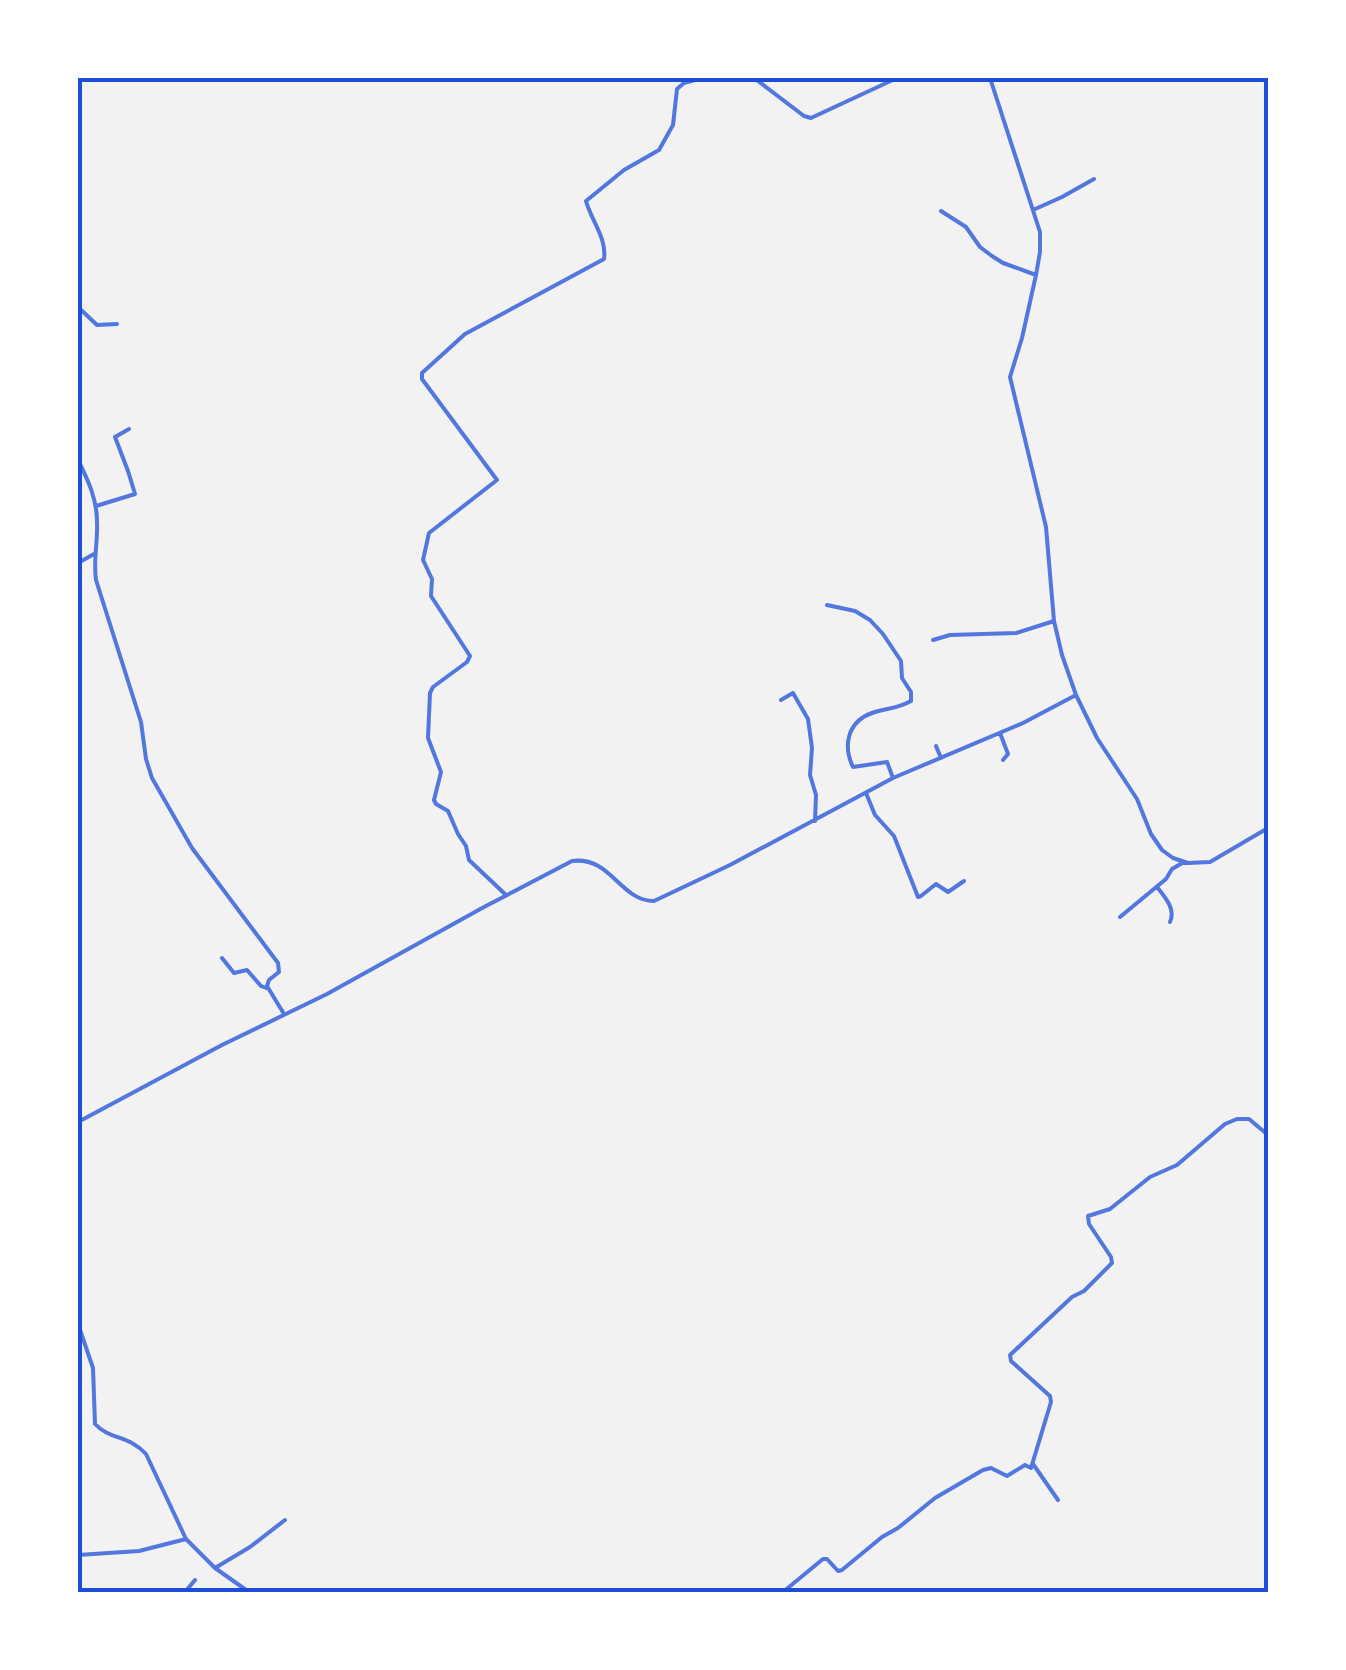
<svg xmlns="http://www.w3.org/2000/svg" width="1346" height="1670" font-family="Poppins,sans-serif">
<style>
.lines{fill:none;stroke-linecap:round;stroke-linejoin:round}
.minor{stroke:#5277de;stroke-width:4}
.neatline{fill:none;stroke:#1d4ed8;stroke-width:4}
</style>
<rect width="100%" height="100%" fill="#f2f2f2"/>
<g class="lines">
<path class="minor" d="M754 78 804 116 811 118 897 78
M990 78 1040 232V252L1036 275 1022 338 1010 377 1046 527 1054 621 1062 655 1076 695 1097 738 1137 799 1151 834 1162 850 1173 858 1188 863 1210 862 1268 828
M1033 210 1062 197 1094 179
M941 211 966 227 980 247 992 256 1003 263 1036 275
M78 307 97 325 117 324
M78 460C88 480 97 499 97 522 98 542 93 560 96 580L141 722 146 759 152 778 192 848 278 963 279 972 269 980 267 986 284 1014
M96 506 135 494 128 471 115 437 129 429
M78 563 94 554
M827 605 855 611 870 620 883 634 901 661 902 678 911 692V701C897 709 886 708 872 713 847 722 843 746 853 767L887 762 893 778
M933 640 950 635 1016 633 1054 621
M781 700 793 693 808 719 812 748 810 775 816 795 815 821
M1000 733 1008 754 1003 760
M936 746 941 758
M866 793 875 815 894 836 918 897 921 896 936 884 948 892 964 881
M1157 887C1165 897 1176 909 1170 922
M506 895 469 860 466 846 458 834 448 811 436 804 434 800 441 772 428 738 430 693 433 687 467 662 470 656 431 596 432 579 423 560 429 533 497 480 422 379V373L465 334 604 259C607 238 591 220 586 201L624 170 659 150 673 125 677 89 684 83 702 78
M1120 917 1166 879 1172 869 1184 862
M222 958 234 973 247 970 261 986 269 989
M78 1122 222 1045 327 994 484 907 572 861C611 856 620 901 654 901L730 865 893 778 1023 723 1076 695
M78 1324 93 1368 95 1424C110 1440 129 1435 146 1454L186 1539 215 1568 249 1592
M1033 1464 1058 1500
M78 1555 139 1551 186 1539
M215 1568 250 1547 285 1520
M185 1592 195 1580
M783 1592 823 1559H827L838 1571 842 1570 882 1537 898 1528 935 1498 983 1470 991 1468 1007 1476 1025 1465 1031 1468 1051 1402 1050 1396 1011 1361 1010 1355 1072 1297 1084 1291 1112 1263 1111 1257 1089 1224 1088 1216 1110 1209 1150 1177 1177 1165 1225 1124 1237 1119H1249L1268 1135"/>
</g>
<rect width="1346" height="1670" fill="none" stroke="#ffffff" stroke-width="160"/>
<rect x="80" y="80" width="1186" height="1510" class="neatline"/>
</svg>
